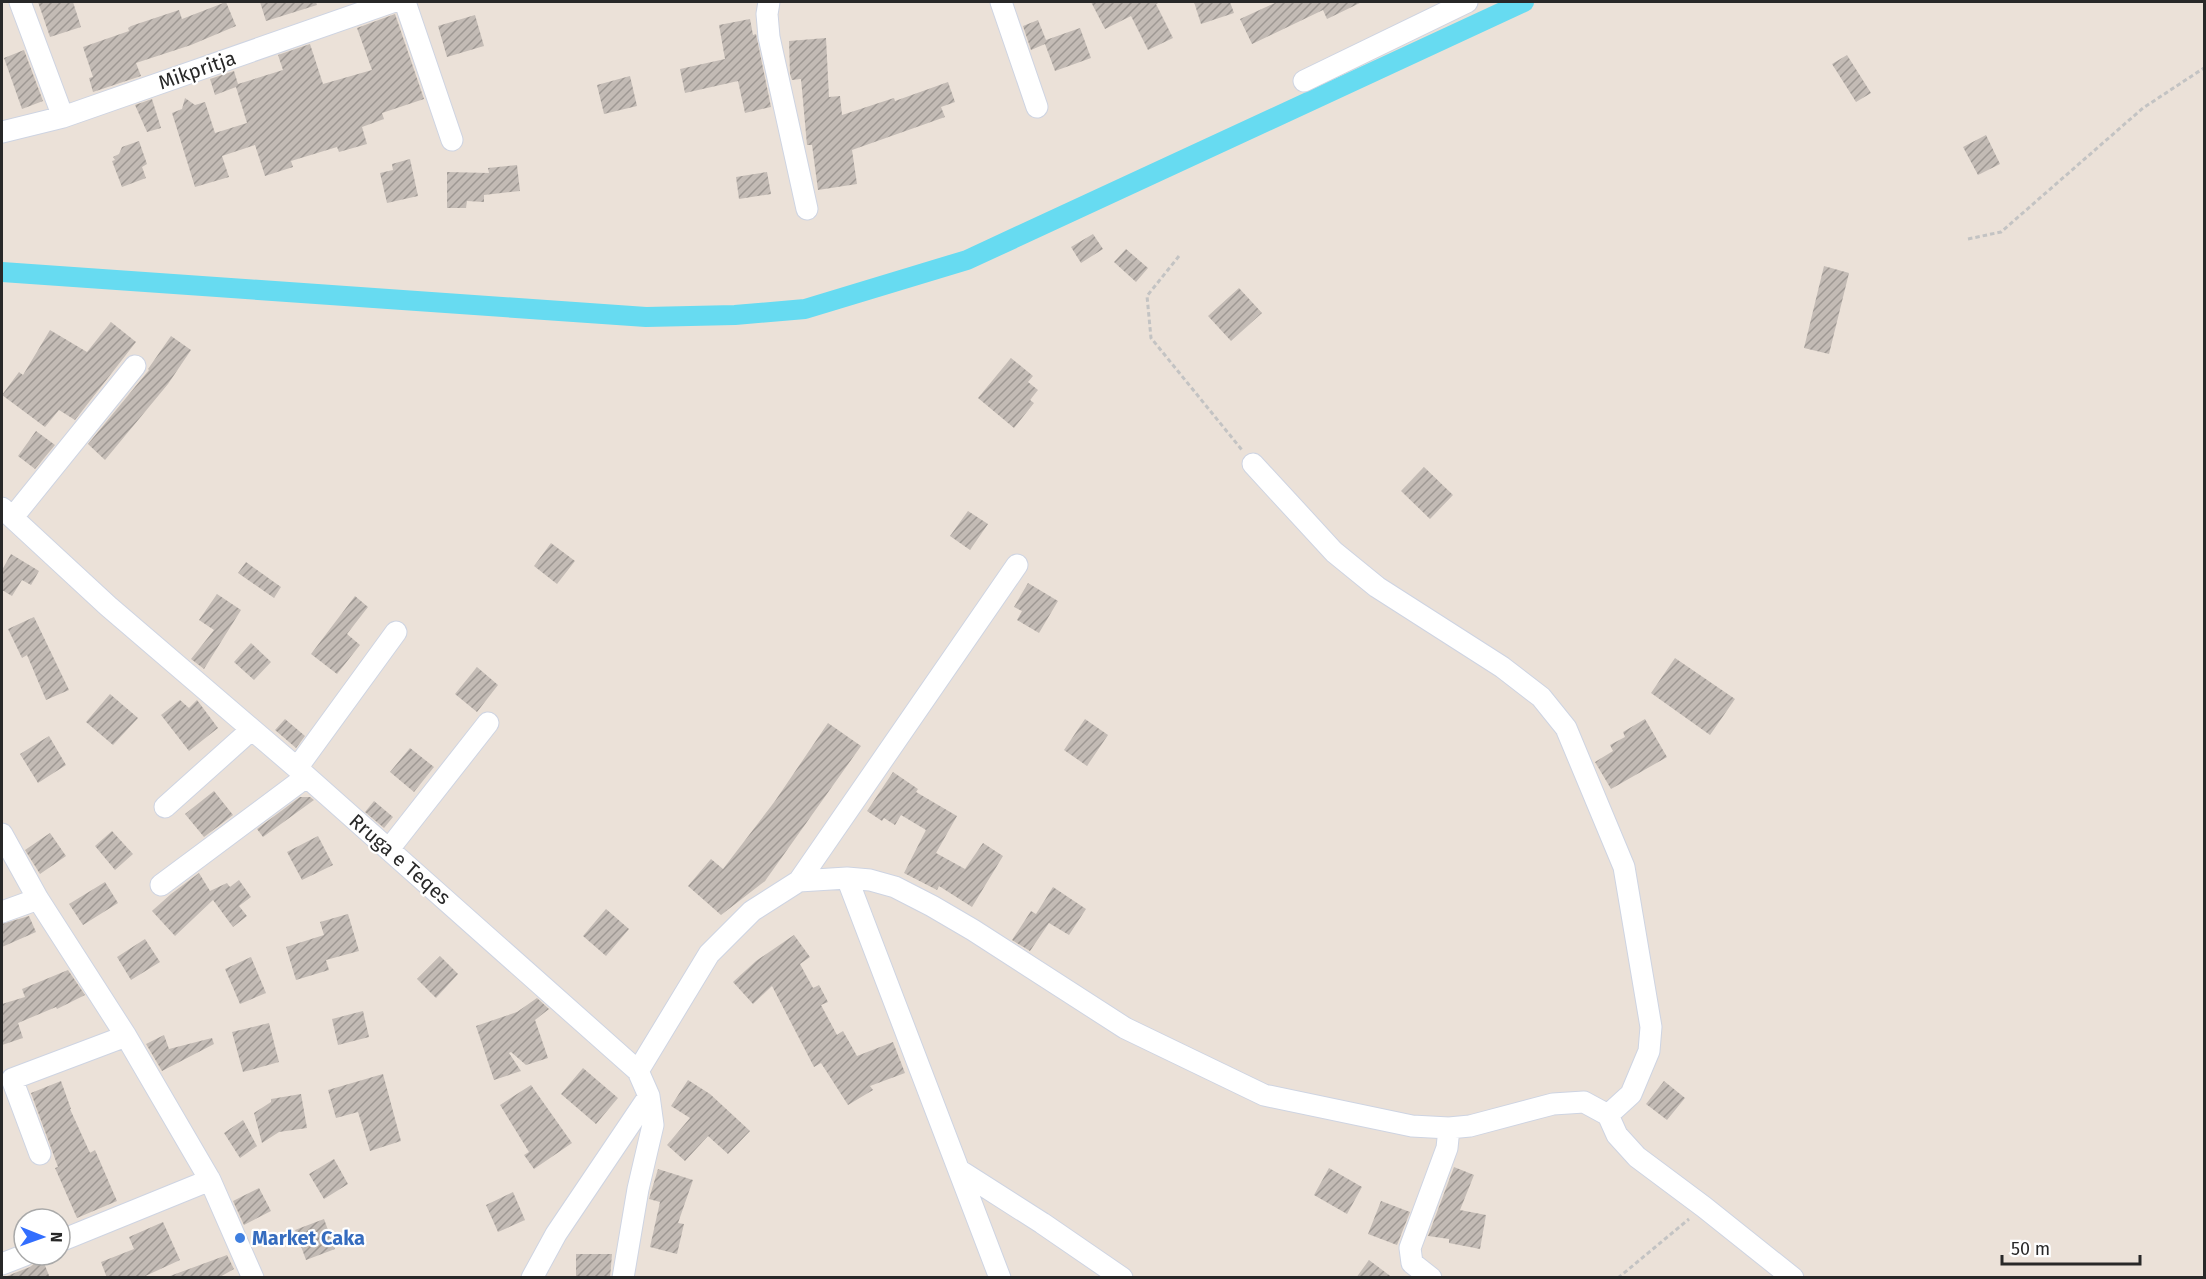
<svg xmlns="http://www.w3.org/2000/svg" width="2206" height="1279" font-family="'Fira Sans',sans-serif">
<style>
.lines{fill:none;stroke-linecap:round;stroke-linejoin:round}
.canal{stroke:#67dbf1;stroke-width:20}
.building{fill:url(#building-hatch)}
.minor-casing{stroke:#ced4e2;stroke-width:23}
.path{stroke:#c3c3c3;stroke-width:3;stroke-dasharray:4.5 3;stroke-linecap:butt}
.minor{stroke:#fff;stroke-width:21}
.shop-dot{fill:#3f7fe0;stroke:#fff;stroke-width:2}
.labels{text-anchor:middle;stroke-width:4.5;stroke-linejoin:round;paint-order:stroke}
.street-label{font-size:20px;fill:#282828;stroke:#fff}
.shop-label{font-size:20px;font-weight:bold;fill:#366cbe;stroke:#fff;text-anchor:start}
</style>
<defs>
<pattern id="building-hatch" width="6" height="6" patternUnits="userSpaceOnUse" patternTransform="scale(1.5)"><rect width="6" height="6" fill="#c3bbb5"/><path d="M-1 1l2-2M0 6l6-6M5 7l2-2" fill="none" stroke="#9e9893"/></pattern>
</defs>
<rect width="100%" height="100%" fill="#ebe1d8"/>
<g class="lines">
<path class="canal" d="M2 272 646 317 735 315 805 309 967 260 1524 2"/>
</g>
<path class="building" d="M38 2H73L81 27 50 37Z
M226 2 236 26 191 45 136 63 141 76 93 92 89 78 93 77 83 47 129 31 128 28 131 26 179 10 182 19Z
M260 2H316L317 5 266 21Z
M1091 2H1160L1156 4 1173 38 1148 50 1131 16 1105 29Z
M1194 2H1230L1234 13 1201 24Z
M1277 2H1362L1327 19 1323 10 1252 44 1240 19Z
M395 14 424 99 382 113 384 119 362 127 367 144 339 152 337 147 291 161 293 167 265 176 255 145 222 156 229 177 195 187 172 113 182 109 185 98 195 105 205 102 215 133 247 123 236 87 215 95 210 79 234 71 238 84 283 70 278 55 310 44 323 84 372 70 357 28Z
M475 15 484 46 447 57 438 26Z
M750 19 753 35 756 34 771 107 745 113 738 81 685 93 680 69 725 59 719 25Z
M1038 20 1046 40 1080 28 1091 58 1055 71 1045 44 1031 50 1023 26Z
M826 38 829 97 840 96 842 115 894 98 895 101 948 82 955 102 941 107 945 117 852 150 857 184 818 190 812 145H807L801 79 792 80 790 74 789 41Z
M24 50 43 101 22 109 4 58Z
M1847 55 1871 93 1856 102 1832 64Z
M630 76 637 106 604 114 597 85Z
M152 99 161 128 147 132 135 105Z
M1986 135 2000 164 1978 175 1963 147Z
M139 141 147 164 142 167 146 178 122 187 112 161 115 160 113 157 119 154 122 147Z
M410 159 418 196 387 203 380 173 393 170 392 164Z
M517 165 520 191 484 195V202L467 201 466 208H447V172L489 173 488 168Z
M767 172 771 194 739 199 736 177Z
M1093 234 1103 249 1081 263 1071 247Z
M1126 249 1148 268 1136 282 1114 262Z
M1824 266 1849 273 1829 354 1804 348Z
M1239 288 1262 313 1231 341 1208 316Z
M111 322 136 342 75 420 59 410 45 427 2 395 19 372 23 375 50 330 87 352Z
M171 336 191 350 168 384 105 460 88 444 149 370 148 369Z
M1011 358 1033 376 1028 382 1038 390 1030 400 1034 403 1014 428 978 398Z
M36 431 55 445 35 469 18 456Z
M1424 467 1453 495 1430 519 1401 491Z
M968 511 988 524 970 550 950 536Z
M551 543 575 561 557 584 534 566Z
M11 554 39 571 31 585 22 580 12 596 2 590V570Z
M246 562 281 587 274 598 238 573Z
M1028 583 1058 601 1039 633 1017 620 1022 611 1014 607Z
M217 594 241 610 204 669 191 659 214 630 199 620Z
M355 596 368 607 347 634 360 645 337 674 311 654Z
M34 617 69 690 46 700 27 655 22 658 8 629Z
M251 643 271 662 254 680 234 662Z
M1675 658 1735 699 1710 735 1651 693Z
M477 667 498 685 477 712 455 694Z
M110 694 138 718 113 745 86 722Z
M180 700 189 708 197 700 218 728 189 751 161 715Z
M285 719 305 736 296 748 275 730Z
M1085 719 1108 735 1087 766 1064 750Z
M1645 719 1667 757 1611 789 1595 762 1613 751 1610 745 1625 737 1623 732Z
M828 723 861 746 765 881 721 915 688 886 711 859 723 869 775 801Z
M49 736 66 765 38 783 20 754Z
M410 748 434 767 414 792 390 772Z
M893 772 918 789 916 792 957 816 936 853 965 869 983 843 1003 856 972 907 939 886 937 890 904 873 926 830 901 815 895 825 884 818 882 821 867 811Z
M214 791 233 815 204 837 185 814Z
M300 797H310L314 800 263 837 257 829Z
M374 801 393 817 384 828 365 812Z
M112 831 133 854 115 870 95 846Z
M50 833 66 856 40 874 25 850Z
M318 836 333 865 302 880 287 852Z
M199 873 210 891 227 883 230 887 239 880 251 897 239 906 247 916 233 927 213 900 175 936 152 911 171 894Z
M105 882 118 903 83 925 69 904Z
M1053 887 1086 909 1069 935 1049 923 1030 951 1012 940 1031 911 1036 914Z
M606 909 629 929 606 956 583 936Z
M348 914 359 951 326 960 329 970 296 980 286 947 324 935 320 922Z
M29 916 36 932 2 947V924Z
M794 935 810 957 800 964 813 988 819 985 828 1002 821 1005 837 1035 843 1031 857 1056 893 1042 905 1073 870 1086 873 1090 848 1105 821 1063 814 1067 772 986 753 1004 733 982 756 961Z
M145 939 160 962 131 980 117 957Z
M440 956 458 974 436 998 417 979Z
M251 957 266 993 240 1004 225 969Z
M68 970 85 995 57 1009 56 1007 18 1023 23 1038 2 1045V1004L25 997 22 989Z
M537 998 549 1009 535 1020 548 1058 526 1065 511 1052 509 1053 521 1071 494 1080 476 1026 517 1012Z
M363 1011 369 1037 338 1045 332 1019Z
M269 1023 279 1062 243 1072 232 1032Z
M164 1035 169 1049 212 1038 214 1044 162 1071 146 1044Z
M583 1068 618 1098 596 1124 561 1094Z
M383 1074 401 1141 370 1151 358 1112 336 1118 328 1090Z
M688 1080 710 1094 750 1131 728 1154 708 1136 685 1161 667 1145 690 1118 671 1106Z
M61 1081 71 1109H70L90 1153 95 1150 117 1201 77 1218 55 1168 58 1167 31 1093Z
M1664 1081 1685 1098 1667 1120 1646 1104Z
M531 1085 572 1143 534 1169 524 1155 529 1152 500 1105Z
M301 1094 307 1128 279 1132 262 1143 254 1113 271 1102V1099Z
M243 1120 257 1146 240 1158 224 1133Z
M334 1159 348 1184 324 1199 309 1174Z
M1454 1167 1474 1175 1460 1210 1486 1215 1480 1249 1449 1243V1239L1428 1236Z
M1329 1168 1362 1187 1347 1214 1314 1195Z
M658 1169 693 1180 678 1223 684 1224 677 1254 650 1247 660 1202 649 1199Z
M259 1188 271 1211 244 1225 233 1201Z
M513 1192 525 1220 498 1232 486 1205Z
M1381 1201 1410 1212 1397 1245 1368 1234Z
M324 1219 335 1249 306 1260 295 1230Z
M163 1222 180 1260 141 1278H107L101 1262 134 1249 129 1237Z
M576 1254H612L610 1278H576Z
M227 1255 234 1269 218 1278H170V1276Z
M42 1258 50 1278H2L30 1267Z
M1369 1260 1393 1278H1356Z"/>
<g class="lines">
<defs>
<path id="minor" d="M20 2 63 117
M405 2 452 140
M769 2 767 14 769 37 807 209
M1001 2 1037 107
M1304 81 1467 2
M2 132 63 117 392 2
M1253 464 1334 552 1377 587 1502 667 1541 697 1566 728 1624 867 1651 1027 1649 1051 1631 1094 1608 1115
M2 508 108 606 297 768 638 1071 649 1096 653 1125 638 1189 623 1278
M13 517 135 366
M297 768 396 632
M165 807 251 730
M2 834 38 899 126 1036 210 1180 253 1278
M389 849 488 723
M847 878 1000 1278
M799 881 1017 565
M161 885 306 777
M2 912 38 899
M638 1071 709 954 752 911 799 881 847 878 870 880 895 887 932 906 973 930 1125 1028 1264 1095 1412 1126 1449 1128 1470 1126 1553 1104 1584 1102 1608 1115 1617 1135 1637 1157 1704 1207 1793 1278
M40 1154 12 1079 126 1036
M959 1170 1042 1223 1122 1278
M60 1241 210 1180
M2 1264 25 1255
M532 1278 556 1234 649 1096
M1431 1278 1412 1263 1410 1248 1447 1148 1449 1128"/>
</defs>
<use href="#minor" class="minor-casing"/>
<path class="path" d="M1968 239 2001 232 2143 108 2204 68
M1179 256 1147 296 1151 338 1242 450
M1618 1278 1689 1219"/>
<use href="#minor" class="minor"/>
</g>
<circle class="shop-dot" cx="240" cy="1238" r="6"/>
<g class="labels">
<g class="street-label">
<text transform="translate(197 70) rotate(-19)" y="7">Mikpritja</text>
<text transform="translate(400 859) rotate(41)" y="7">Rruga e Teqes</text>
</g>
<g class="shop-label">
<text x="252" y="1245">Market Caka</text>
</g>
</g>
<rect width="2206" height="1279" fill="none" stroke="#282828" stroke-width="6"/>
<g transform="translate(42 1237) rotate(91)"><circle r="28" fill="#ffffff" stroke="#a9a9a9" stroke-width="1.5"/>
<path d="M0-4.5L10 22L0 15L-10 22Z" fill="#326efe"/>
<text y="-9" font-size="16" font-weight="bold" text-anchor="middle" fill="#282828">N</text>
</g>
<path d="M2002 1255v9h138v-9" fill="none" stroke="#282828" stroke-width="3"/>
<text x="2011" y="1255" font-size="18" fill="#282828" stroke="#ffffff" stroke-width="4.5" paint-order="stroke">50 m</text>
</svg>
